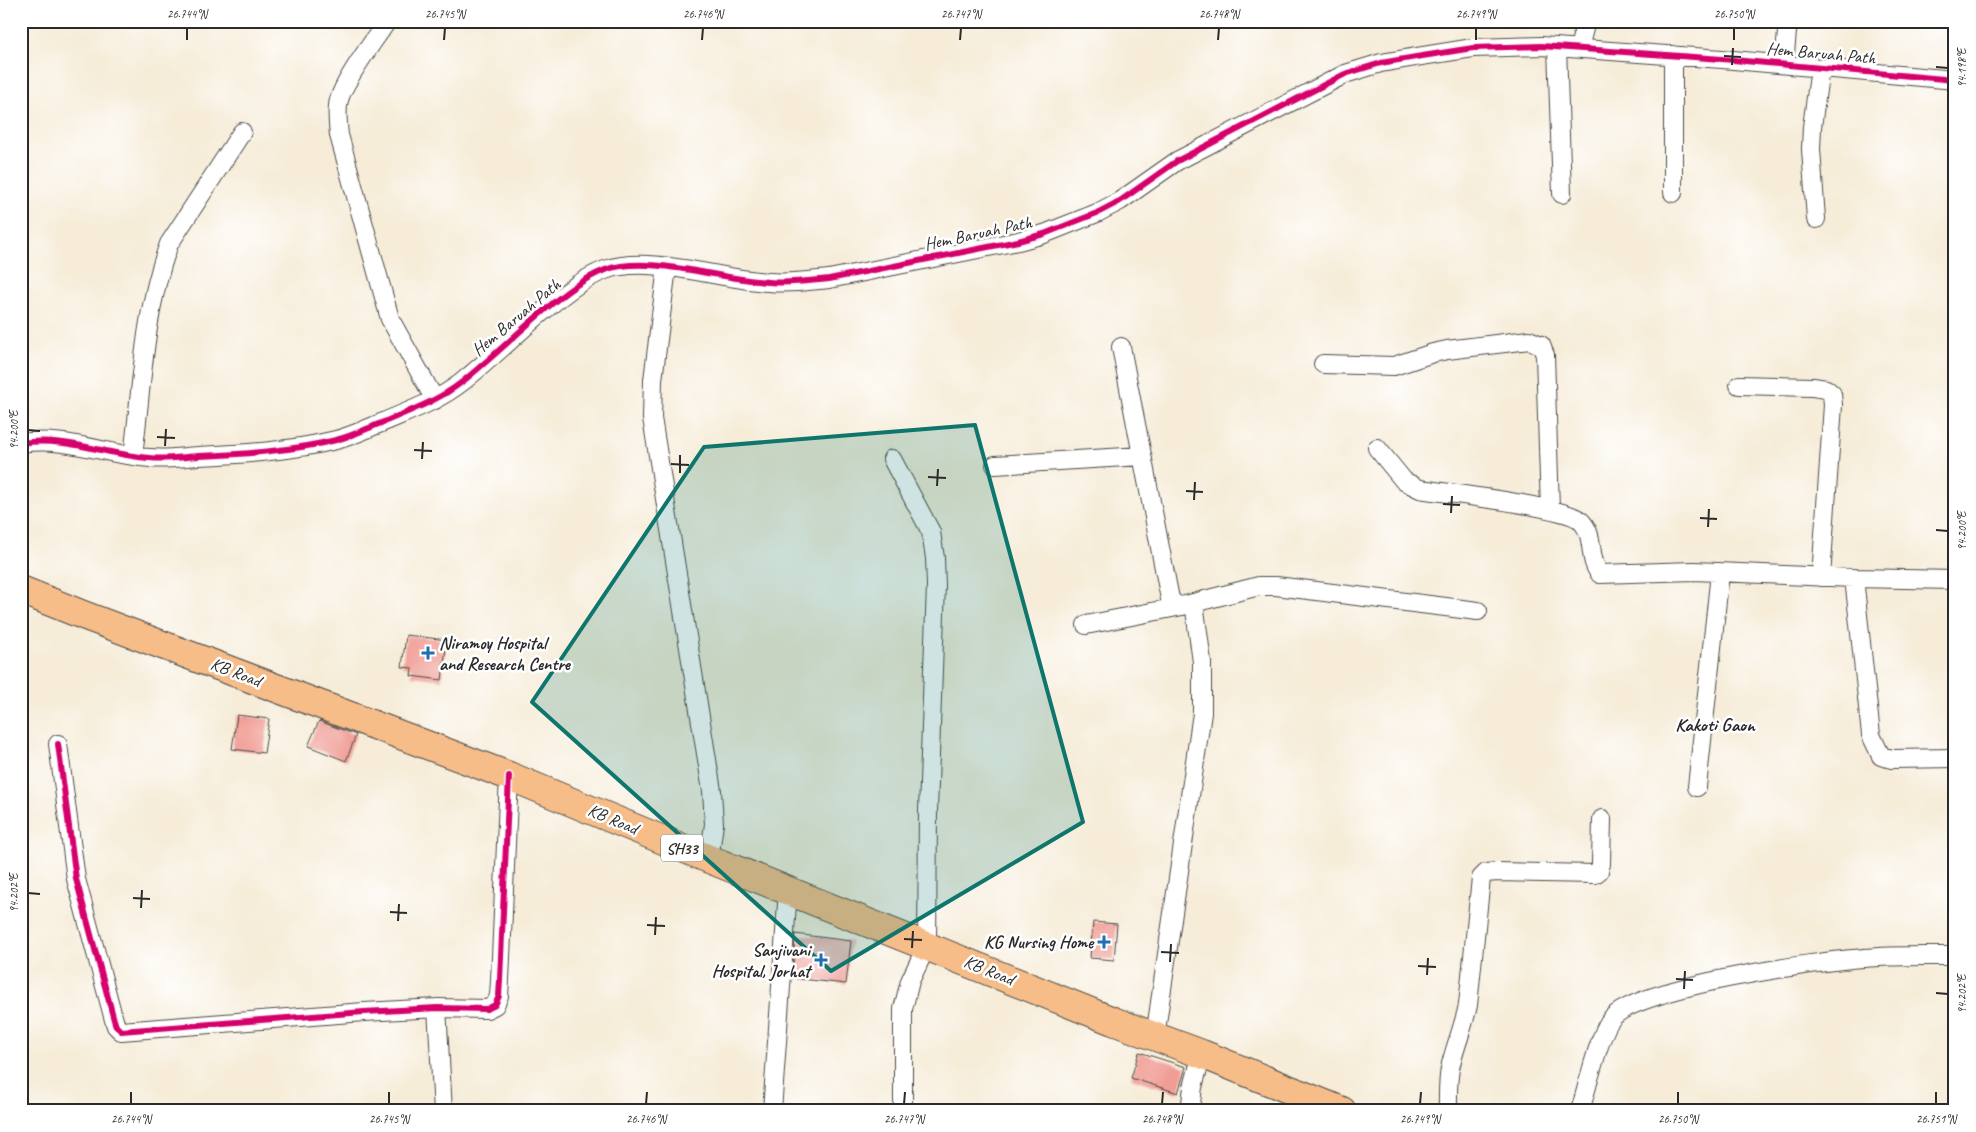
<svg xmlns="http://www.w3.org/2000/svg" width="1976" height="1132" font-family="Caveat,sans-serif">
<style>
.building{fill:#f09d95}
.lines{fill:none;stroke-linecap:round;stroke-linejoin:round}
.minor-casing{stroke:#494845;stroke-width:20}
.primary-casing{stroke:#494845;stroke-width:30}
.minor{stroke:#fff;stroke-width:18}
.primary{stroke:#f7bd88;stroke-width:28}
.cycleway-casing{stroke:#fff;stroke-width:9}
.cycleway{stroke:#d6006c;stroke-width:6}
.marked{fill:#0f766e;fill-opacity:0.2;stroke:#0f766e;stroke-width:4;stroke-linejoin:round}
.ticks{fill:none;stroke:#2b2b2b;stroke-width:2}
.poi-dot{fill:#1f6fb2;stroke:#fff;stroke-width:2}
.labels{text-anchor:middle;stroke-width:5;stroke-linejoin:round;paint-order:stroke}
.shield{fill:#fff;stroke:#6b6b6b;stroke-width:1}
.shield-label{font-size:16px;font-weight:bold;fill:#2b2b2b}
.street-label{font-size:18px;fill:#2b2b2b;stroke:#fff}
.poi-label{font-size:18px;font-weight:bold;fill:#2b2b2b;stroke:#fff;text-anchor:end}
.neighbourhood-label{font-size:19px;font-weight:bold;fill:#2b2b2b;stroke:#fff}
.neatline{fill:none;stroke:#2b2b2b;stroke-width:2}
.ticks-label{font-size:12px;text-anchor:middle;fill:#2b2b2b}
</style>
<rect width="100%" height="100%" fill="#fff"/>
<filter id="ink" filterUnits="userSpaceOnUse"><feTurbulence type="fractalNoise" baseFrequency=".02" numOctaves="2"/><feDisplacementMap in="SourceGraphic" scale="10" xChannelSelector="R" yChannelSelector="G"/><feConvolveMatrix kernelMatrix="1 2 1 2 8 2 1 2 1" color-interpolation-filters="sRGB"/></filter>
<filter id="wash" filterUnits="userSpaceOnUse"><feTurbulence type="fractalNoise" baseFrequency=".0096" numOctaves="4" result="noise"/><feDisplacementMap in="SourceGraphic" scale="20" xChannelSelector="R" yChannelSelector="G"/><feGaussianBlur stdDeviation="1.12" result="paint"/><feColorMatrix in="noise" values="0 0 0 0 0 0 0 0 0 0 0 0 0 0 0 0 0 1.4 0 .05"/><feComposite in="paint" operator="in"/></filter>
<g filter="url(#wash)">
<rect width="100%" height="100%" fill="#f6ecd8"/>
<g id="blocks">
<path class="building" d="M406 635 447 640 442 680 411 676 412 668 402 667Z
M237 715 269 719 264 753 232 749Z
M319 721 356 735 346 761 308 746Z
M1093 922 1117 924 1114 960 1090 958Z
M795 934 851 941 846 984 792 978Z
M1139 1052 1186 1067 1178 1093 1131 1078Z"/>
</g>
</g>
<g filter="url(#ink)">
<use href="#blocks" fill-opacity="0" stroke="#494845" stroke-width="1"/>
<g class="lines">
<defs>
<path id="minor" d="M387 21C374 41 344 80 339 100 336 112 338 124 339 135L390 319 435 400
M1557 47 1562 194
M1579 48 1586 21
M1673 55V193
M1784 64 1788 21
M1816 219 1811 149 1812 127 1820 68
M667 267 653 380 652 418 712 791 714 824 709 859
M1121 347 1170 599 1176 605 1182 606 1259 586H1276L1478 611
M1323 364 1394 366 1433 353 1447 350 1529 340 1541 345 1545 355 1550 509
M1739 385 1813 387 1826 389 1832 394 1833 405 1821 577
M21 443C65 436 107 455 150 458 166 460 182 457 198 456 244 454 291 451 336 440 352 436 366 429 381 423 409 411 438 401 462 382 487 362 510 340 534 319 555 301 579 280 605 270 649 254 722 280 769 282 789 284 809 281 829 279L1018 241 1044 234 1097 213 1120 201 1177 161 1345 74 1381 63 1416 57 1473 48 1541 46 1722 59 1955 80
M1377 448 1404 481 1420 489C1447 493 1568 507 1581 521 1596 536 1587 559 1600 574L1694 571 1854 578 1955 580
M133 456C142 385 144 311 169 244L242 132
M892 459 931 532 935 558 936 585 928 811 927 945 910 981 903 1009V1111
M995 465 1142 456
M1854 578 1871 735 1881 756 1892 759 1955 758
M1086 625 1182 606
M58 744 76 879 114 1020 116 1026 121 1031 364 1012 437 1008 487 1009 495 1005 499 996 500 980 509 776
M1697 787 1720 573
M437 1008 443 1111
M1155 1037 1202 713V662L1194 603
M772 1111 788 890
M1190 1111 1193 1087 1202 1054
M1448 1111C1448 1095 1447 1080 1451 1064 1456 1044 1464 1025 1468 1005L1481 878 1486 873 1497 872 1595 874 1599 871 1601 864 1602 819
M1580 1111C1587 1089 1599 1033 1612 1018 1639 987 1817 961 1864 958 1894 955 1925 956 1955 956"/>
<path id="primary" d="M21 590 83 615 509 776 709 859 1113 1021 1202 1054 1342 1111"/>
</defs>
<use href="#minor" class="minor-casing"/>
<use href="#primary" class="primary-casing"/>
<use href="#minor" class="minor"/>
<use href="#primary" class="primary"/>
<defs>
<path id="cycleway" d="M21 443C65 436 107 455 150 458 166 460 182 457 198 456 244 454 291 451 336 440 352 436 366 429 381 423 409 411 438 401 462 382 487 362 510 340 534 319 555 301 579 280 605 270 649 254 722 280 769 282 789 284 809 281 829 279L1018 241 1044 234 1097 213 1120 201 1177 161 1345 74 1381 63 1416 57 1473 48 1541 46 1722 59 1955 80
M58 744 76 879 114 1020 116 1026 121 1031 364 1012 437 1008 487 1009 495 1005 499 996 500 980 509 776"/>
</defs>
<use href="#cycleway" class="cycleway-casing"/>
<use href="#cycleway" class="cycleway"/>
</g>
</g>
<path class="marked" d="M975 425 1083 822 831 971 532 702 704 447Z"/>
<path class="ticks" d="M187 40V28M444 40 445 28M702 40 703 28M960 40 961 28M1218 40 1219 28M1476 40V28M1734 40V28M1724 56 1741 57M1732 65 1733 48M1936 67 1948 68M28 430 40 431M157 437 175 438M165 446 166 429M414 450 432 451M422 459 423 442M671 464 689 465M680 473V455M928 477 946 478M937 486 938 469M1186 491 1203 492M1194 500 1195 482M1443 504 1460 505M1451 513 1452 496M1700 518 1717 519M1708 527 1709 509M1936 530 1948 531M28 893 40 894M133 898 150 899M141 908 142 890M390 912 407 913M398 921 399 904M647 925 665 926M655 935 656 917M904 939 922 940M912 948 913 931M1161 952 1179 953M1170 962 1171 944M1418 966 1436 967M1427 975 1428 958M1676 979 1693 980M1684 989 1685 971M1936 993 1948 994M131 1104V1092M389 1104V1092M646 1104 647 1092M904 1104 905 1092M1162 1104 1163 1092M1420 1104 1421 1092M1678 1104V1092M1936 1104V1092"/>
<g class="poi-dot">
<path d="M425.5 645.5h5v5h5v5h-5v5h-5v-5h-5v-5h5z"/>
<path d="M1101.5 934.5h5v5h5v5h-5v5h-5v-5h-5v-5h5z"/>
<path d="M818.5 952.5h5v5h5v5h-5v5h-5v-5h-5v-5h5z"/>
</g>
<g class="labels">
<rect class="shield" x="661" y="834.5" width="42" height="27" rx="4"/>
<g class="shield-label">
<text x="682" y="854">SH33</text>
</g>
<g class="street-label">
<text transform="translate(1821 53) rotate(5)" y="6">Hem Baruah Path</text>
<text transform="translate(978 233) rotate(-12)" y="6">Hem Baruah Path</text>
<text transform="translate(516 317) rotate(-40)" y="6">Hem Baruah Path</text>
<text transform="translate(236 672) rotate(21)" y="6">KB Road</text>
<text transform="translate(613 819) rotate(23)" y="6">KB Road</text>
<text transform="translate(989 970) rotate(22)" y="6">KB Road</text>
</g>
<g class="poi-label">
<text x="439" y="649" text-anchor="start">Niramoy Hospital<tspan x="439" dy="21">and Research Centre</tspan></text>
<text x="1093" y="948">KG Nursing Home</text>
<text x="810" y="956">Sanjivani<tspan x="810" dy="21">Hospital, Jorhat</tspan></text>
</g>
<g class="neighbourhood-label">
<text x="1715" y="731">Kakoti Gaon</text>
</g>
</g>
<rect width="1976" height="1132" fill="none" stroke="#fff" stroke-width="55"/>
<rect x="28" y="28" width="1920" height="1076" class="neatline"/>
<g class="ticks-label">
<text x="187" y="18">26.744°N</text>
<text x="445" y="18">26.745°N</text>
<text x="703" y="18">26.746°N</text>
<text x="961" y="18">26.747°N</text>
<text x="1219" y="18">26.748°N</text>
<text x="1476" y="18">26.749°N</text>
<text x="1734" y="18">26.750°N</text>
<text transform="translate(1962 68) rotate(-90)" y="4">94.198°E</text>
<text transform="translate(14 430) rotate(-90)" y="4">94.200°E</text>
<text transform="translate(1962 531) rotate(-90)" y="4">94.200°E</text>
<text transform="translate(14 893) rotate(-90)" y="4">94.202°E</text>
<text transform="translate(1962 994) rotate(-90)" y="4">94.202°E</text>
<text x="131" y="1123">26.744°N</text>
<text x="389" y="1123">26.745°N</text>
<text x="646" y="1123">26.746°N</text>
<text x="904" y="1123">26.747°N</text>
<text x="1162" y="1123">26.748°N</text>
<text x="1420" y="1123">26.749°N</text>
<text x="1678" y="1123">26.750°N</text>
<text x="1936" y="1123">26.751°N</text>
</g>
</svg>
